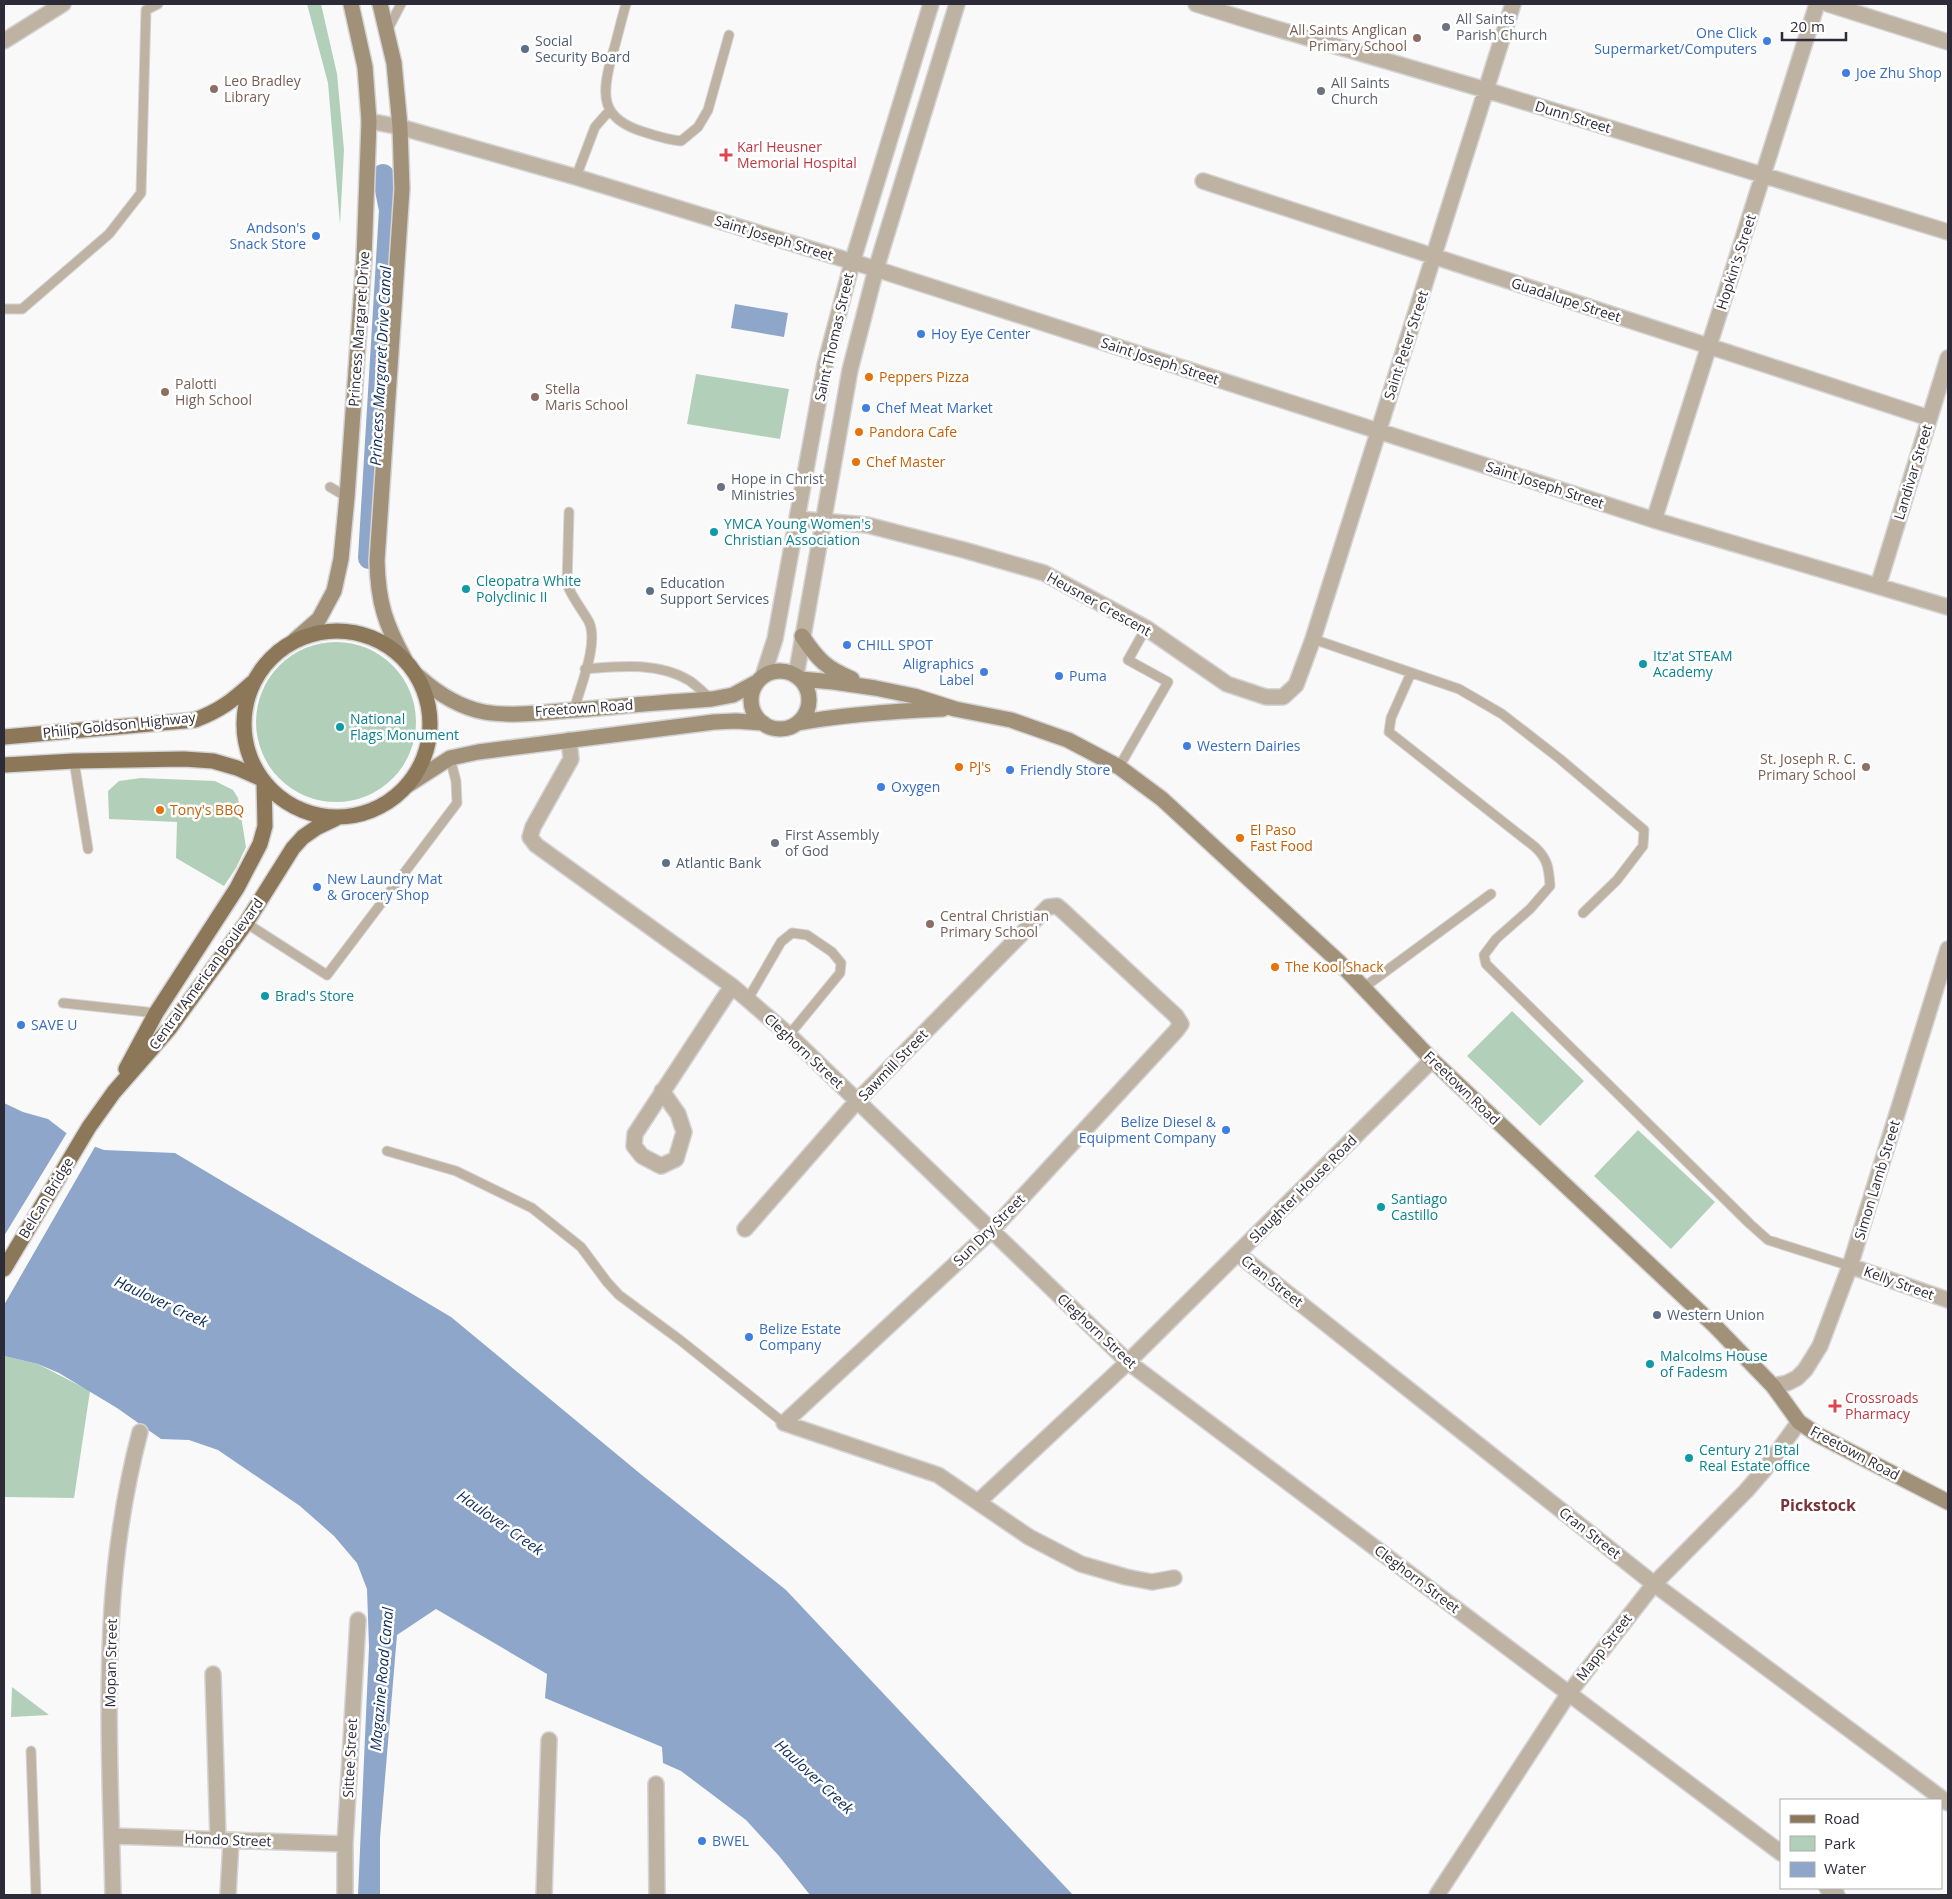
<svg xmlns="http://www.w3.org/2000/svg" width="1952" height="1899" font-family="'Open Sans',sans-serif">
<style>
.green{fill:#b2d0b9}
.water{fill:#8ea6ca}
.pier{fill:#f9f9f9}
.lines{fill:none;stroke-linecap:round;stroke-linejoin:round}
.canal{stroke:#8ea6ca;stroke-width:22}
.service-casing{stroke:#d4d4d6;stroke-width:11}
.minor-casing{stroke:#d4d4d6;stroke-width:18}
.tertiary-casing{stroke:#d4d4d6;stroke-width:18}
.secondary-casing{stroke:#d4d4d6;stroke-width:18}
.primary-casing{stroke:#d4d4d6;stroke-width:18}
.service{stroke:#beb3a2;stroke-width:9}
.minor{stroke:#beb3a2;stroke-width:15}
.tertiary{stroke:#beb3a2;stroke-width:15}
.secondary{stroke:#a19178;stroke-width:15}
.primary{stroke:#8c7859;stroke-width:15}
.worship-dot{fill:#6b7280;stroke:#fff;stroke-width:2}
.education-dot{fill:#8d6e63;stroke:#fff;stroke-width:2}
.shop-dot{fill:#3f7fe0;stroke:#fff;stroke-width:2}
.service-dot{fill:#5c6f8a;stroke:#fff;stroke-width:2}
.health-dot{fill:#e0444e;stroke:#fff;stroke-width:2}
.food-dot{fill:#e8710a;stroke:#fff;stroke-width:2}
.culture-dot{fill:#0f9aa8;stroke:#fff;stroke-width:2}
.labels{text-anchor:middle;stroke-width:5;stroke-linejoin:round;paint-order:stroke}
.worship-label{font-size:14px;fill:#5b616d;stroke:#fff;text-anchor:start}
.education-label{font-size:14px;fill:#785e54;stroke:#fff;text-anchor:start}
.shop-label{font-size:14px;fill:#366cbe;stroke:#fff;text-anchor:start}
.service-label{font-size:14px;fill:#4e5e75;stroke:#fff;text-anchor:start}
.street-label{font-size:14px;fill:#2d2b38;stroke:#fff}
.health-label{font-size:14px;fill:#be3a42;stroke:#fff;text-anchor:start}
.food-label{font-size:14px;fill:#c56008;stroke:#fff;text-anchor:start}
.culture-label{font-size:14px;fill:#0d838f;stroke:#fff;text-anchor:start}
.water-label{font-size:15px;font-style:italic;fill:#0d2c59;stroke:#fff}
.quarter-label{font-size:16px;font-weight:bold;fill:#793237;stroke:#fff}
</style>
<rect width="100%" height="100%" fill="#f9f9f9"/>
<path class="green" d="M307 4H321L337 74 344 150 340 224 328 83Z
M696 374 789 389 780 439 687 424Z
M256 722a80 80 0 1 1 160 0a80 80 0 1 1-160 0Z
M141 778 215 781 233 790 238 798 246 847 236 868 224 886 176 858 177 822 109 819 108 791 119 781Z
M1512 1011 1584 1081 1540 1126 1467 1056Z
M1638 1130 1715 1202 1671 1249 1594 1176Z
M4 1356 38 1364 90 1391 74 1498 4 1497Z
M12 1687 49 1715 11 1717Z"/>
<path class="water" d="M735 304 788 313 784 337 731 328Z
M4 1103 23 1112 48 1119 74 1139 104 1150 175 1153 451 1317 643 1476 786 1590 1073 1895H810L779 1856 746 1820 681 1771 663 1763 662 1747 545 1698 547 1674 436 1609 397 1635 380 1838V1895H358L369 1647 367 1589 357 1563 334 1536 300 1506 218 1450 189 1440 161 1439 117 1408 59 1373 38 1364 4 1356Z"/>
<path class="pier" d="M68 1131 75 1137 96 1145 4 1305V1236Z"/>
<g class="lines">
<path class="canal" d="M369 558 390 210 383 175"/>
<defs>
<path id="service" d="M626 4C621 21 617 39 612 56 601 95 600 119 644 132 656 136 668 140 681 141L698 127 708 110 729 35
M387 31 401 4
M576 177 595 127 609 111
M4 309H22L109 234 141 193 146 10 158 4
M330 487 347 497
M569 512 567 584C572 598 582 609 589 622 599 644 580 687 574 710
M1313 639 1459 689 1502 714 1560 759 1644 830 1643 846 1617 880 1583 913
M585 669C620 666 659 662 690 681 697 686 704 693 711 699
M1411 673 1391 718 1389 732 1535 847C1548 859 1549 869 1550 886L1530 909 1496 939 1484 955 1486 964 1750 1224 1768 1240 1850 1266
M74 761 88 849
M1119 767 1168 682 1128 660 1146 628
M246 923 327 975 457 803 456 781 450 758
M1363 988 1491 894
M748 999 781 942 792 933 807 935 832 952 841 963 840 973 789 1035
M63 1003 156 1013
M387 1151 456 1171 532 1208 581 1247 607 1282 619 1295 680 1340 784 1423
M31 1751 36 1895"/>
<path id="minor" d="M1196 4 1257 23 1486 90 1948 232
M1828 4 1948 42
M4 41 63 4
M369 121 400 127 576 177 876 269 1654 520 1948 607
M1203 181 1929 418
M798 519 867 525 964 550 1044 573 1146 628 1227 684 1266 697H1283L1296 685 1313 639 1513 4
M1654 520 1817 4
M1878 586 1948 358
M569 740 571 759 533 827 530 837 536 845 732 986 789 1035 1128 1362 1781 1853
M662 1091 678 1114 684 1132 676 1159 661 1166 642 1156 634 1146 635 1134 732 986
M745 1229 857 1101 1048 907 1057 906 1063 911 1176 1016 1181 1024 1176 1031 992 1230 784 1423 938 1475 1029 1537 1081 1564 1126 1577 1152 1582 1174 1578
M1238 1254 1654 1584 1948 1803
M1850 1266 1948 1300
M1773 1386 1787 1383 1797 1378 1805 1370 1820 1346 1850 1266 1948 949
M978 1502 1128 1362 1432 1060
M213 1674 218 1839
M656 1784 657 1895
M112 1836 345 1844
M1827 1888 1837 1895
M113 1895C111 1800 106 1703 112 1608 116 1549 125 1489 140 1432
M228 1895 231 1841
M345 1895V1844L358 1620
M544 1895 549 1740"/>
<path id="tertiary" d="M763 676 775 639 825 365 852 263 931 4
M796 676 850 370 876 269 957 4
M1437 1895 1569 1693 1654 1584 1746 1491 1765 1469 1799 1422"/>
<path id="secondary" d="M380 4 394 63 400 127 402 189 377 561C378 602 385 624 405 660
M802 636C818 660 826 668 852 679
M295 640 319 619 334 591 341 559 347 497 364 258 369 121 365 67 351 4
M751 700a29 29 0 1 1 58 0a29 29 0 1 1-58 0Z
M418 676C437 693 458 707 484 712 513 717 546 712 575 710 620 706 666 702 712 699L733 695 757 682
M800 679 834 682 875 688 914 696 955 709 1011 720 1068 740 1119 767 1162 799 1338 961 1432 1060 1715 1326 1773 1386 1799 1422 1818 1435 1948 1502
M798 723C846 714 894 711 943 709
M408 785 450 758 478 752 714 722 736 721 763 723"/>
<path id="primary" d="M244 724a93 93 0 1 1 186 0a93 93 0 1 1-186 0Z
M4 737 195 720C221 710 232 701 252 683
M4 765 74 761 184 759 213 761 237 768 262 779
M126 1069 156 1013 237 888 260 844 265 826 264 782
M4 1269 89 1127 114 1092 169 1029 246 923 293 848 303 837 316 828 339 817"/>
</defs>
<use href="#service" class="service-casing"/>
<use href="#minor" class="minor-casing"/>
<use href="#tertiary" class="tertiary-casing"/>
<use href="#secondary" class="secondary-casing"/>
<use href="#primary" class="primary-casing"/>
<use href="#service" class="service"/>
<use href="#minor" class="minor"/>
<use href="#tertiary" class="tertiary"/>
<use href="#secondary" class="secondary"/>
<use href="#primary" class="primary"/>
</g>
<g class="worship-dot">
<circle cx="1446" cy="27" r="5"/>
<circle cx="1321" cy="91" r="5"/>
<circle cx="721" cy="487" r="5"/>
<circle cx="775" cy="843" r="5"/>
</g>
<g class="education-dot">
<circle cx="1417" cy="38" r="5"/>
<circle cx="214" cy="89" r="5"/>
<circle cx="165" cy="392" r="5"/>
<circle cx="535" cy="397" r="5"/>
<circle cx="1866" cy="767" r="5"/>
<circle cx="930" cy="924" r="5"/>
</g>
<g class="shop-dot">
<circle cx="1767" cy="41" r="5"/>
<circle cx="1846" cy="73" r="5"/>
<circle cx="316" cy="236" r="5"/>
<circle cx="921" cy="334" r="5"/>
<circle cx="866" cy="408" r="5"/>
<circle cx="847" cy="645" r="5"/>
<circle cx="984" cy="672" r="5"/>
<circle cx="1059" cy="676" r="5"/>
<circle cx="1187" cy="746" r="5"/>
<circle cx="1010" cy="770" r="5"/>
<circle cx="881" cy="787" r="5"/>
<circle cx="317" cy="887" r="5"/>
<circle cx="21" cy="1025" r="5"/>
<circle cx="1226" cy="1130" r="5"/>
<circle cx="749" cy="1337" r="5"/>
<circle cx="702" cy="1841" r="5"/>
</g>
<g class="service-dot">
<circle cx="525" cy="49" r="5"/>
<circle cx="650" cy="591" r="5"/>
<circle cx="666" cy="863" r="5"/>
<circle cx="1657" cy="1315" r="5"/>
</g>
<g class="health-dot">
<path d="M723.5 147.5h5v5h5v5h-5v5h-5v-5h-5v-5h5z"/>
<path d="M1832.5 1398.5h5v5h5v5h-5v5h-5v-5h-5v-5h5z"/>
</g>
<g class="food-dot">
<circle cx="869" cy="377" r="5"/>
<circle cx="859" cy="432" r="5"/>
<circle cx="856" cy="462" r="5"/>
<circle cx="959" cy="767" r="5"/>
<circle cx="160" cy="810" r="5"/>
<circle cx="1240" cy="838" r="5"/>
<circle cx="1275" cy="967" r="5"/>
</g>
<g class="culture-dot">
<circle cx="714" cy="532" r="5"/>
<circle cx="466" cy="589" r="5"/>
<circle cx="1643" cy="664" r="5"/>
<circle cx="340" cy="727" r="5"/>
<circle cx="265" cy="996" r="5"/>
<circle cx="1381" cy="1207" r="5"/>
<circle cx="1650" cy="1364" r="5"/>
<circle cx="1689" cy="1458" r="5"/>
</g>
<g class="labels">
<g class="worship-label">
<text x="1456" y="24">All Saints<tspan x="1456" dy="16">Parish Church</tspan></text>
<text x="1331" y="88">All Saints<tspan x="1331" dy="16">Church</tspan></text>
<text x="731" y="484">Hope in Christ<tspan x="731" dy="16">Ministries</tspan></text>
<text x="785" y="840">First Assembly<tspan x="785" dy="16">of God</tspan></text>
</g>
<g class="education-label">
<text x="1407" y="35" text-anchor="end">All Saints Anglican<tspan x="1407" dy="16">Primary School</tspan></text>
<text x="224" y="86">Leo Bradley<tspan x="224" dy="16">Library</tspan></text>
<text x="175" y="389">Palotti<tspan x="175" dy="16">High School</tspan></text>
<text x="545" y="394">Stella<tspan x="545" dy="16">Maris School</tspan></text>
<text x="1856" y="764" text-anchor="end">St. Joseph R. C.<tspan x="1856" dy="16">Primary School</tspan></text>
<text x="940" y="921">Central Christian<tspan x="940" dy="16">Primary School</tspan></text>
</g>
<g class="shop-label">
<text x="1757" y="38" text-anchor="end">One Click<tspan x="1757" dy="16">Supermarket/Computers</tspan></text>
<text x="1856" y="78">Joe Zhu Shop</text>
<text x="306" y="233" text-anchor="end">Andson's<tspan x="306" dy="16">Snack Store</tspan></text>
<text x="931" y="339">Hoy Eye Center</text>
<text x="876" y="413">Chef Meat Market</text>
<text x="857" y="650">CHILL SPOT</text>
<text x="974" y="669" text-anchor="end">Aligraphics<tspan x="974" dy="16">Label</tspan></text>
<text x="1069" y="681">Puma</text>
<text x="1197" y="751">Western Dairies</text>
<text x="1020" y="775">Friendly Store</text>
<text x="891" y="792">Oxygen</text>
<text x="327" y="884">New Laundry Mat<tspan x="327" dy="16">&amp; Grocery Shop</tspan></text>
<text x="31" y="1030">SAVE U</text>
<text x="1216" y="1127" text-anchor="end">Belize Diesel &amp;<tspan x="1216" dy="16">Equipment Company</tspan></text>
<text x="759" y="1334">Belize Estate<tspan x="759" dy="16">Company</tspan></text>
<text x="712" y="1846">BWEL</text>
</g>
<g class="service-label">
<text x="535" y="46">Social<tspan x="535" dy="16">Security Board</tspan></text>
<text x="660" y="588">Education<tspan x="660" dy="16">Support Services</tspan></text>
<text x="676" y="868">Atlantic Bank</text>
<text x="1667" y="1320">Western Union</text>
</g>
<g class="street-label">
<text transform="translate(1573 117) rotate(17)" y="5">Dunn Street</text>
<text transform="translate(774 238) rotate(17)" y="5">Saint Joseph Street</text>
<text transform="translate(1736 262) rotate(-72)" y="5">Hopkin's Street</text>
<text transform="translate(1566 300) rotate(18)" y="5">Guadalupe Street</text>
<text transform="translate(359 329) rotate(-86)" y="5">Princess Margaret Drive</text>
<text transform="translate(834 337) rotate(-77)" y="5">Saint Thomas Street</text>
<text transform="translate(1406 345) rotate(-72)" y="5">Saint Peter Street</text>
<text transform="translate(1160 361) rotate(18)" y="5">Saint Joseph Street</text>
<text transform="translate(1913 472) rotate(-73)" y="5">Landivar Street</text>
<text transform="translate(1545 485) rotate(18)" y="5">Saint Joseph Street</text>
<text transform="translate(1099 604) rotate(29)" y="5">Heusner Crescent</text>
<text transform="translate(584 708) rotate(-4)" y="5">Freetown Road</text>
<text transform="translate(119 725) rotate(-6)" y="5">Philip Goldson Highway</text>
<text transform="translate(206 974) rotate(-54)" y="5">Central American Boulevard</text>
<text transform="translate(804 1051) rotate(43)" y="5">Cleghorn Street</text>
<text transform="translate(893 1065) rotate(-46)" y="5">Sawmill Street</text>
<text transform="translate(1462 1088) rotate(44)" y="5">Freetown Road</text>
<text transform="translate(1877 1180) rotate(-73)" y="5">Simon Lamb Street</text>
<text transform="translate(1303 1189) rotate(-45)" y="5">Slaughter House Road</text>
<text transform="translate(46 1198) rotate(-59)" y="5">BelCan Bridge</text>
<text transform="translate(989 1230) rotate(-45)" y="5">Sun Dry Street</text>
<text transform="translate(1272 1281) rotate(38)" y="5">Cran Street</text>
<text transform="translate(1899 1283) rotate(20)" y="5">Kelly Street</text>
<text transform="translate(1097 1331) rotate(43)" y="5">Cleghorn Street</text>
<text transform="translate(1855 1453) rotate(28)" y="5">Freetown Road</text>
<text transform="translate(1590 1533) rotate(38)" y="5">Cran Street</text>
<text transform="translate(1417 1579) rotate(37)" y="5">Cleghorn Street</text>
<text transform="translate(1604 1647) rotate(-52)" y="5">Mapp Street</text>
<text transform="translate(111 1663) rotate(-89)" y="5">Mopan Street</text>
<text transform="translate(350 1758) rotate(-87)" y="5">Sittee Street</text>
<text transform="translate(228 1840) rotate(2)" y="5">Hondo Street</text>
</g>
<g class="health-label">
<text x="737" y="152">Karl Heusner<tspan x="737" dy="16">Memorial Hospital</tspan></text>
<text x="1845" y="1403">Crossroads<tspan x="1845" dy="16">Pharmacy</tspan></text>
</g>
<g class="food-label">
<text x="879" y="382">Peppers Pizza</text>
<text x="869" y="437">Pandora Cafe</text>
<text x="866" y="467">Chef Master</text>
<text x="969" y="772">PJ's</text>
<text x="170" y="815">Tony's BBQ</text>
<text x="1250" y="835">El Paso<tspan x="1250" dy="16">Fast Food</tspan></text>
<text x="1285" y="972">The Kool Shack</text>
</g>
<g class="culture-label">
<text x="724" y="529">YMCA Young Women's<tspan x="724" dy="16">Christian Association</tspan></text>
<text x="476" y="586">Cleopatra White<tspan x="476" dy="16">Polyclinic II</tspan></text>
<text x="1653" y="661">Itz'at STEAM<tspan x="1653" dy="16">Academy</tspan></text>
<text x="350" y="724">National<tspan x="350" dy="16">Flags Monument</tspan></text>
<text x="275" y="1001">Brad's Store</text>
<text x="1391" y="1204">Santiago<tspan x="1391" dy="16">Castillo</tspan></text>
<text x="1660" y="1361">Malcolms House<tspan x="1660" dy="16">of Fadesm</tspan></text>
<text x="1699" y="1455">Century 21 Btal<tspan x="1699" dy="16">Real Estate office</tspan></text>
</g>
<g class="water-label">
<text transform="translate(381 366) rotate(-87)" y="5">Princess Margaret Drive Canal</text>
<text transform="translate(161 1302) rotate(25)" y="5">Haulover Creek</text>
<text transform="translate(500 1523) rotate(35)" y="5">Haulover Creek</text>
<text transform="translate(382 1679) rotate(-85)" y="5">Magazine Road Canal</text>
<text transform="translate(814 1777) rotate(43)" y="5">Haulover Creek</text>
</g>
<g class="quarter-label">
<text x="1818" y="1511">Pickstock</text>
</g>
</g>
<rect width="1952" height="1899" fill="none" stroke="#2d2b38" stroke-width="10"/>
<rect x="1780" y="1799" width="162" height="90" fill="#ffffff" stroke="#abaaaf"/>
<rect x="1790" y="1815" width="25" height="8" fill="#8c7859" stroke="#abaaaf"/>
<text x="1824" y="1824" font-size="15" fill="#2d2b38">Road</text>
<rect x="1790" y="1836" width="25" height="15" fill="#b2d0b9" stroke="#abaaaf"/>
<text x="1824" y="1849" font-size="15" fill="#2d2b38">Park</text>
<rect x="1790" y="1862" width="25" height="15" fill="#8ea6ca" stroke="#abaaaf"/>
<text x="1824" y="1874" font-size="15" fill="#2d2b38">Water</text>
<path d="M1782 32v8h64v-8" fill="none" stroke="#2d2b38" stroke-width="2.5"/>
<text x="1790" y="32" font-size="15" fill="#2d2b38" stroke="#ffffff" stroke-width="4" paint-order="stroke">20 m</text>
</svg>
